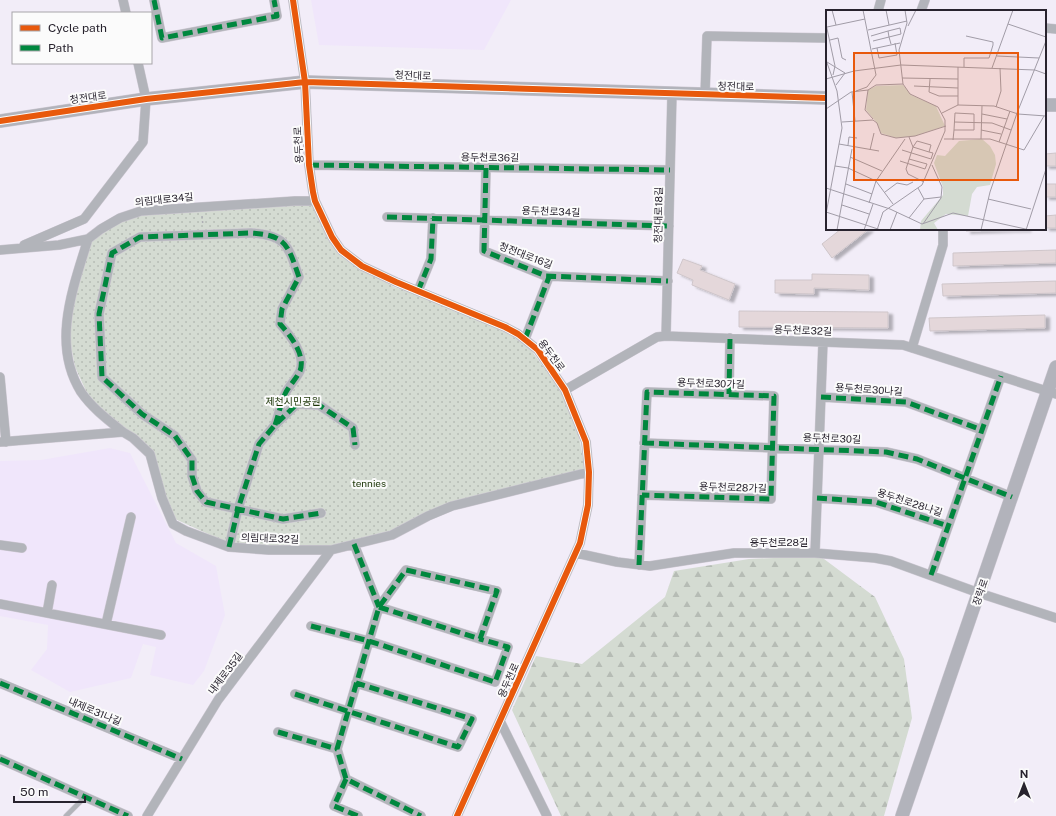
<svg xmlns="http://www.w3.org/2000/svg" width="1056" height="816" font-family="'Public Sans','Noto Sans KR',sans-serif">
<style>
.built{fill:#f0e6fb}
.forest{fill:url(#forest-firs)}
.park{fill:url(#park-dots)}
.building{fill:#e4d7da;stroke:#cfc6ca;filter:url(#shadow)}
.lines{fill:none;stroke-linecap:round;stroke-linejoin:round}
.lane-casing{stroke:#cec9d3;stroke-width:5.5}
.street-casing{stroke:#cec9d3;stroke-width:10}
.secondary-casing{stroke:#cec9d3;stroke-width:14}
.path{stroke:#aeaeb4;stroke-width:1.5;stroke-dasharray:2 3;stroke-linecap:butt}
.lane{stroke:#b2b4ba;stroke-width:4.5}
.street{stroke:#b2b4ba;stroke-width:9}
.secondary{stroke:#b2b3bb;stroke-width:13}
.quiet{stroke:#00873e;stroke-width:5;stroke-dasharray:10 5;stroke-linecap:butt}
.cycleway-casing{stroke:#fbfbfb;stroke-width:8}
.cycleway{stroke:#e8590c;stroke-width:6}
.labels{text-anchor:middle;stroke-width:4;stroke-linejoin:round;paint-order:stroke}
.street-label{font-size:10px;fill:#28232e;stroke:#fbfbfb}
.park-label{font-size:10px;fill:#1a3405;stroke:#fbfbfb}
.inset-road{fill:none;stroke:#a19ca7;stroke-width:1}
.view{fill:#e8590c;fill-opacity:0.15;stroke:#e8590c;stroke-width:2}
.inset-edge{fill:none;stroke:#28232e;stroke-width:2}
</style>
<defs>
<pattern id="forest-firs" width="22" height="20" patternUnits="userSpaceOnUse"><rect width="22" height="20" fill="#d4dbd2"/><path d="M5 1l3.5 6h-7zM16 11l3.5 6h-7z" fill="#b6bcb5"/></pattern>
<pattern id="park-dots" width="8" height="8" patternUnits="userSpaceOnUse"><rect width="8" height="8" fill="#d4dbd2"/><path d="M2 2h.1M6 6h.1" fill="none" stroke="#b6bcb5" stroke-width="1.8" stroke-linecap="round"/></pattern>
<filter id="shadow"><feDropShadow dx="4.5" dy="2.5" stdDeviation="1" flood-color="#0004"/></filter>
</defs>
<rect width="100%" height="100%" fill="#f2edf8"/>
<path class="built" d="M311 0H511L484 50 319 45Z
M110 448 130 453 176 543 216 566 225 615 204 671 193 685 150 675 156 647 143 644 131 678 70 692 31 670 47 649 48 625 0 616V461L41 460Z"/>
<path class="forest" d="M820 556 875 597 904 659 912 718 884 816H561L512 710 536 656 582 664 665 597 674 571 749 559Z"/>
<path class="park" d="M292 205H312L330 238 366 271 394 287 422 296 502 330 528 346 562 392 578 431 585 470 500 491 392 535 331 550 230 544 175 519 164 493 151 450 98 406 86 391 75 367 71 346V320L75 297 92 240 121 221 142 214Z"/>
<path class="building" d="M1056 153V166H1045V154Z
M1045 184H1056V197H1045Z
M1056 215V228H1045V216Z
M841 229H869L832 258 822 244Z
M966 229H1027L966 231Z
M1056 250V263L953 266V253Z
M683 259 702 266 700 270 735 284 729 300 692 285 693 280 677 273Z
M812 274 869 275V290L814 288V294L775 293V280H812Z
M1056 281V293L943 296 942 284Z
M739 311 888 312V328L739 327Z
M1045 315V328L930 331 929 318Z"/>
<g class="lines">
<defs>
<path id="lane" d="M66 816 85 797"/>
<path id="street" d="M123 0 126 13
M154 0 162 38 277 16 274 0
M293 0 305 82 309 165 313 192 315 201 332 237 341 250 362 266 396 282 505 327 518 334 538 350 565 390 586 442 589 472 588 505 580 543 457 816
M878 11 881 0
M921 11 925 0
M1045 28 1056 29
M705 95 707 36 827 38
M309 165 670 170
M486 168 484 251 546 276 668 281
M387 217 669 226
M88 239C73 288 51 344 81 392 92 408 108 420 123 432
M24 245 84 219 143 142 146 99 138 63
M0 250 59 245 88 239 101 229 120 218 141 211 295 201H315
M418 291 431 259 433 218
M666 336 672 94
M525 339 549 277
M912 348 943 245V229
M0 377 6 442
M565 390 657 337 666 336 903 345 1056 394
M729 394 730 338
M821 397 906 402 982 430
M275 425C279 414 281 402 286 392 290 385 296 379 300 371 306 355 290 335 280 324L282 309 299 277C288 246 287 235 251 233L140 237 112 253 99 314 102 377 142 414 175 436 192 460V476L197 491 206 502 283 519 321 513
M0 442 123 432 133 438 150 454 162 498 173 524 186 531 229 547 269 550H331L392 535 428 516 452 506 589 472
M644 443 886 452 917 459 1012 497
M817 498 876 502 948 526
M354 544 379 607
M0 545 22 548
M229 547 238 509 259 444 275 425 297 404 319 405 353 428 355 445
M576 553 617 562 650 566 734 553H815L875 558 891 561 979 593 1056 618
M815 553 823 342
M639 565 647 392 774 396 771 499 642 495
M931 575 1001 376
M0 604 161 635
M379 607 480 639 497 591 406 570 379 607 337 749 346 779 421 816
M47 613 52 585
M106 624 131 517
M311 626 369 641 495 682 508 647 480 639
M0 683 182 759
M295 694 458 747 472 719 356 683
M500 721 547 816
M278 732 337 749
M0 759 128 816
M346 779 334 806 358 816
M147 816 218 700 331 550"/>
<path id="secondary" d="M1045 105H1056
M0 121 146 99 305 82 827 98
M902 816 1056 367"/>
</defs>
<use href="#lane" class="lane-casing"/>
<use href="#street" class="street-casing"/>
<use href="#secondary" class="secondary-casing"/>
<path class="path" d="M202 216 203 226"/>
<use href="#lane" class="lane"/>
<use href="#street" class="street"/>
<use href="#secondary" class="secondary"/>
<path class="quiet" d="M154 0 162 38 277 16 274 0
M309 165 670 170
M486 168 484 251 546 276 668 281
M387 217 669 226
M418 291 431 259 433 218
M525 339 549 277
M729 394 730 338
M821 397 906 402 982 430
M275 425C279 414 281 402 286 392 290 385 296 379 300 371 306 355 290 335 280 324L282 309 299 277C288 246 287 235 251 233L140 237 112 253 99 314 102 377 142 414 175 436 192 460V476L197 491 206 502 283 519 321 513
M644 443 886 452 917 459 1012 497
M817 498 876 502 948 526
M354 544 379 607
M229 547 238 509 259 444 275 425 297 404 319 405 353 428 355 445
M639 565 647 392 774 396 771 499 642 495
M931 575 1001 376
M379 607 480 639 497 591 406 570 379 607 337 749 346 779 421 816
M311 626 369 641 495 682 508 647 480 639
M0 683 182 759
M295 694 458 747 472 719 356 683
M278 732 337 749
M0 759 128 816
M346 779 334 806 358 816"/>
<defs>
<path id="cycleway" d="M293 0 305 82 309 165 313 192 315 201 332 237 341 250 362 266 396 282 505 327 518 334 538 350 565 390 586 442 589 472 588 505 580 543 457 816
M0 121 146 99 305 82 827 98"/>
</defs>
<use href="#cycleway" class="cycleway-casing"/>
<use href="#cycleway" class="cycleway"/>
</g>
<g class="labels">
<g class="street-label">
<text transform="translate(413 75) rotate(2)" y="4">청전대로</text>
<text transform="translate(736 86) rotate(1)" y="4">청전대로</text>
<text transform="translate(88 97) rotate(-8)" y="4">청전대로</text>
<text transform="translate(298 145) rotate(-93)" y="4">용두천로</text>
<text transform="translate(490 157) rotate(1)" y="4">용두천로36길</text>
<text transform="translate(164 199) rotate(-6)" y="4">의림대로34길</text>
<text transform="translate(551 211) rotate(2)" y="4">용두천로34길</text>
<text transform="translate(658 215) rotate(-89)" y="4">청전대로18길</text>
<text transform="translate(526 255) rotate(21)" y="4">청전대로16길</text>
<text transform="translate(803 330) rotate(2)" y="4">용두천로32길</text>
<text transform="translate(552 355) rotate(53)" y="4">용두천로</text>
<text transform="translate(711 383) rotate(2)" y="4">용두천로30가길</text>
<text transform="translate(869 389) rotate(4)" y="4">용두천로30나길</text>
<text transform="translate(832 438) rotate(2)" y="4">용두천로30길</text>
<text transform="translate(733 487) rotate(2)" y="4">용두천로28가길</text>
<text transform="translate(910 502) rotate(18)" y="4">용두천로28나길</text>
<text transform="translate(270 538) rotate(2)" y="4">의림대로32길</text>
<text x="779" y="546">용두천로28길</text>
<text transform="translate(980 592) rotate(-71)" y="4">장락로</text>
<text transform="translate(225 673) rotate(-53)" y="4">내제로35길</text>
<text transform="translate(508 680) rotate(-66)" y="4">용두천로</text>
<text transform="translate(95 711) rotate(23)" y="4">내제로31나길</text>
</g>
<g class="park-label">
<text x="293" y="405">제천시민공원</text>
<text x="369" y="487">tennies</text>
</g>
</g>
<g transform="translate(826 10)">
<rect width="220" height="220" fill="#f2edf8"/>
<path d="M156 129 164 136 169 145 170 154 164 175 151 177 146 184 142 206 120 204 108 213 112 220H94L95 211 117 185V177L108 153 111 145 119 146 133 131Z" fill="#d4dbd2"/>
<path d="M77 75 85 85 110 96 119 116 89 126 70 128 55 123 51 113 40 100 42 80 50 76Z" fill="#d4dbd2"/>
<path class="inset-road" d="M6 0 10 15M60 0 63 15M0 14 9 56 7 65M182 14 220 27M82 16 90 0M1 17 39 9M42 20 81 11M45 26 62 21M4 30 12 28 16 48 20 50M47 31 75 24 74 18 62 21 63 27 65 34M51 38 53 48 71 45 69 33M46 39 74 33M171 46 213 48M0 50 11 81 16 118 0 204M1 52 19 63 10 75M138 57V48H163L167 35V32L140 26M166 58 187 0M76 68 132 69M0 69 28 61 75 55 209 60 220 64M104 69 103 82 113 86H132M88 76 132 78M42 80 39 100 47 109M30 81 41 77 50 65 37 0M26 82 29 111M132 95V57M170 97 175 81 174 58M0 99 25 82 42 80 50 75 77 74M116 103 132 95 168 96 192 104 220 106M156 104 181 109M16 112 47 110 51 113 55 124 70 128 89 126 120 116M128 112 166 113 185 120M155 120 175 124M83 127 87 137 91 131 105 135 103 142 87 137 80 159 82 164 98 172M118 129H164L198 140 218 106M155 129 156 96M127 130 128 120 129 103 148 104V120H128M173 132 184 101M13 134 53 141M22 135 23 127 31 128M44 140 48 123M76 140 105 149 107 143 103 142M24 147 56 161M74 151 99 159 101 154 83 149M9 156 22 158 50 171 67 194M20 174 46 184M0 178 64 199 96 214 127 203 204 220M92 178 98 189M59 182 71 173 81 175 87 172M162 189 205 199M43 193 50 171 79 129M16 195 43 204M0 202 55 220M83 208 98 189 115 187M97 214 115 188 116 177 106 155M11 220 26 139M38 220 47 194M51 220 57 202 96 175 119 121V110L112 97 84 84 77 74 73 40 81 13 79 0M64 220 71 202M155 220 164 182 191 103 220 31M200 220 220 159"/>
<path class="view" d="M28 43H192V170H28Z"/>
<rect width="220" height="220" class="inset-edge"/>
</g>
<rect x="12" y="12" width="140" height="52" fill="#fbfbfb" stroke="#a7a5a9"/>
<rect x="20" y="25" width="20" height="6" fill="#e8590c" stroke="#a7a5a9"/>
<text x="48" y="32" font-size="12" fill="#28232e">Cycle path</text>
<rect x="20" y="45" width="20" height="6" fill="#00873e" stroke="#a7a5a9"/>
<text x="48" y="52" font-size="12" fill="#28232e">Path</text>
<g transform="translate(1024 784)" stroke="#fbfbfb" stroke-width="3" paint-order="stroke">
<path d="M0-3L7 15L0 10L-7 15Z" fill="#28232e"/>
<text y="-6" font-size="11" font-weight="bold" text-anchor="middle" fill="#28232e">N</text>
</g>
<path d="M14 796v6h71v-6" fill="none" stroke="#28232e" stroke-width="2"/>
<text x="20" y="796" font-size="12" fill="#28232e" stroke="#fbfbfb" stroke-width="3" paint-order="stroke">50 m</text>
</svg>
